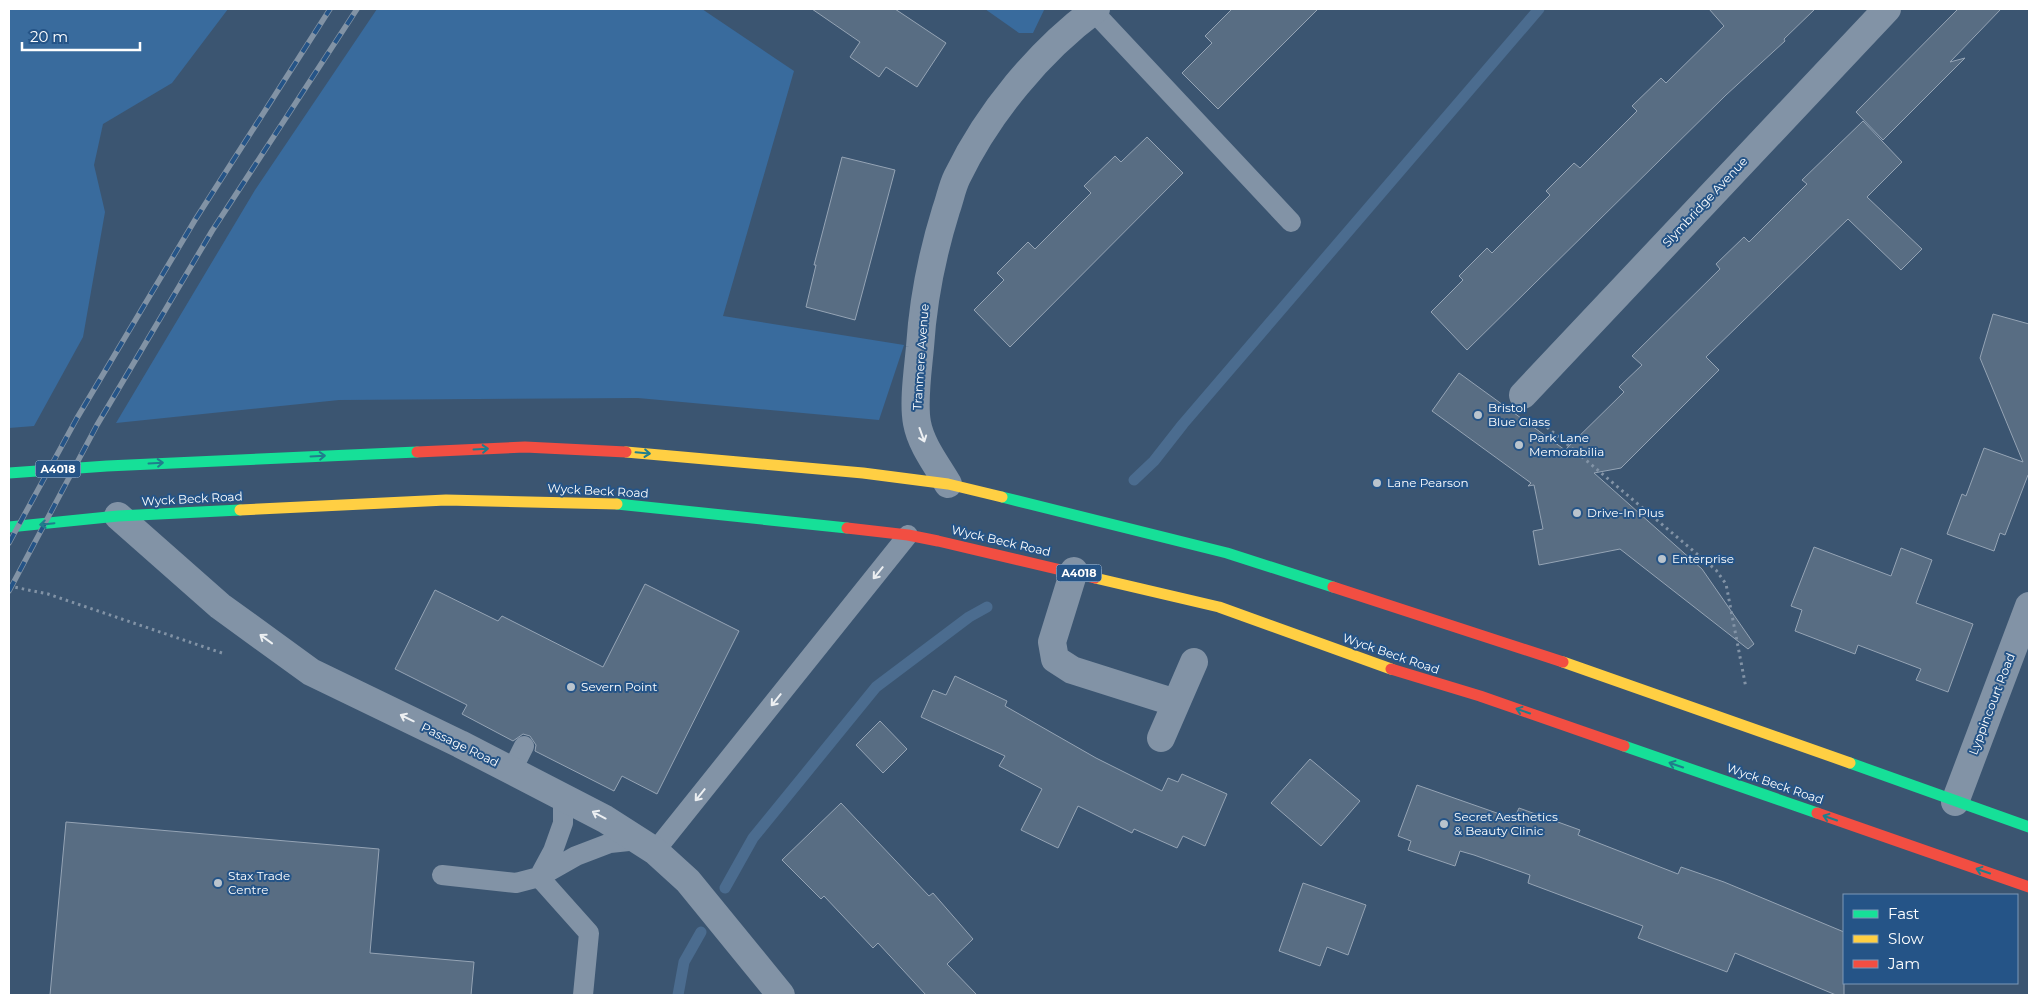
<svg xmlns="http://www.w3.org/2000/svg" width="2038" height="1004" font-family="Montserrat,sans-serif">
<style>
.green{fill:#396b9d}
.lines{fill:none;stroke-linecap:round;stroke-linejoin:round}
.stream{stroke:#4b6c8f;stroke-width:11}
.building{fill:#586d83;stroke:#95a4b5}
.path{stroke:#8293a6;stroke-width:3;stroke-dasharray:2.5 4;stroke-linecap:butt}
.lane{stroke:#8293a6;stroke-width:20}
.street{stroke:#8293a6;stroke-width:28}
.fast{stroke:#16e098;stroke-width:11}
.slow{stroke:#ffcf43;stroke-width:11}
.jam{stroke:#f24e42;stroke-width:11}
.rail-casing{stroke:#8293a5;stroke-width:5.5}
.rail{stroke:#255487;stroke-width:4;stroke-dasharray:11;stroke-linecap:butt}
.oneway{stroke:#eceff2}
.oneway2{stroke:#207e8c}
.poi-dot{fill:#bac4cd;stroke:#255487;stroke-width:2}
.labels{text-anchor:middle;stroke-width:4;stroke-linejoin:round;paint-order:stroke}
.shield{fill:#255487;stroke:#beccdb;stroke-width:1}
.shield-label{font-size:11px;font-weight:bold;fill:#fff}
.street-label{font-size:12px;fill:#fff;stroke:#255487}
.poi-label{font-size:12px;fill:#fff;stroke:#255487;text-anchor:start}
</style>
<rect width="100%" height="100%" fill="#3b5571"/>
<path class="green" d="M9 9H228L172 83 103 124 94 165 105 212 83 337 34 426 9 428Z
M377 9H702L794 71 723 316 904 345 879 420 638 398 339 400 116 423 255 190Z
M985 9H1043L1044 10 1033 33H1019Z"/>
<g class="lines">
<path class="stream" d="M1134 480 1154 461 1183 424 1539 9
M725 888 753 838 876 687 969 617 987 607
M678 995 684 962 701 932"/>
</g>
<path class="building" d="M812 9H895L946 43 917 87 886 67 879 77 850 57 860 42Z
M1232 9H1318L1218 109 1182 73 1212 43 1205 36Z
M1709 9H1815L1784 39 1785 41 1726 95 1467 350 1431 312 1463 280 1459 276 1487 248 1492 253 1550 195 1546 191 1574 163 1580 168 1637 111 1632 106 1661 78 1666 83 1724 26Z
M1958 9H2001L1950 62 1965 58 1883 140 1856 112Z
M1863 121 1902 162 1867 197 1922 249 1901 270 1848 219 1706 357 1719 370 1621 468 1594 473 1702 569 1754 644 1748 649 1620 549 1539 565 1533 531 1543 529 1534 485 1528 486 1531 483 1432 411 1459 373 1565 450 1624 392 1619 387 1642 365 1632 356 1720 269 1716 264 1744 237 1749 242 1807 184 1802 180Z
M1147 137 1183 173 1010 347 974 310 1004 280 997 273 1028 242 1035 249 1091 193 1084 186 1115 156 1121 162Z
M842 157 895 170 855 320 806 307 816 265H814Z
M1993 314 2029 324V476L2028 475 2005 535 2000 533 1994 551 1947 534 1962 494 1966 496 1984 448 2023 462 1980 358Z
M1814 547 1891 576 1901 548 1932 560 1916 603 1973 624 1948 692 1916 680 1921 669 1858 645 1855 654 1795 631 1802 610 1791 606Z
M645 584 739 631 657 794 622 776 614 791 535 751 536 745 530 736 523 734 513 741 462 714 467 705 395 669 435 590 498 621 502 616 603 667Z
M955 676 1007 701 1005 706 1096 758 1162 791 1168 778 1178 782 1182 774 1227 794 1205 846 1183 836 1177 848 1134 829 1132 833 1078 806 1058 848 1021 830 1042 789 999 766 1005 756 921 717 933 690 946 695Z
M880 721 907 749 883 773 856 745Z
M1310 759 1360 801 1321 846 1271 803Z
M1417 785 1514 819 1519 808 1580 830 1578 835 1678 874 1681 867 1724 882 1844 932V995H1836L1735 953 1727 972 1638 938 1643 926 1528 883 1530 875 1474 855 1460 851 1455 866 1408 850 1411 841 1398 836Z
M841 803 929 896 933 893 973 939 947 964 977 995H926L878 943 873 948 824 896 821 899 782 860Z
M66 822 379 849 370 953 474 962 471 995H50Z
M1303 883 1366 905 1348 955 1327 947 1320 966 1279 951Z"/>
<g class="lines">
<path class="path" d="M1542 423 1716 570 1726 584 1746 688
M9 586 48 594 222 653"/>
<path class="lane" d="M1093 11 1291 222
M512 770 524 746
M655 851 908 535
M442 875 516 883 539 877 576 856 610 843 638 840
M539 877 589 933 583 995
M539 877 553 851 563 823V797"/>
<path class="street" d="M1523 395 1887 9
M948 484C937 465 921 445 917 423 913 402 918 369 920 347 923 300 932 255 946 210 950 199 952 187 957 177 988 113 1039 51 1096 9
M118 516 220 606 311 672 460 744 605 819 655 851 688 881 781 995
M1074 571 1052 642 1055 659 1072 670 1176 703
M1161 738 1194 662
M1955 802 2029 606"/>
<path class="fast" d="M9 473 107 466 417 452
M1002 497 1227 553 1333 587
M617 504 847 528
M9 527 118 516 240 510
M1624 746 1817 813
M1850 763 2029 827"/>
<path class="slow" d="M626 452 863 473 948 484 1002 497
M240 510 446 500 617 504
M1095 578 1219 607 1391 669
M1563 662 1850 763"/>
<path class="jam" d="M417 452 525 447 626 452
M847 528 908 535 938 541 1095 578
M1333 587 1563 662
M1391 669 1480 696 1624 746
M1817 813 2029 887"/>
<defs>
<path id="rail" d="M9 543 77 418 195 220 330 9
M9 591 97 425 212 231 357 9"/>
</defs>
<use href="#rail" class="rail-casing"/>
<use href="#rail" class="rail"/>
</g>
<defs><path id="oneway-shaft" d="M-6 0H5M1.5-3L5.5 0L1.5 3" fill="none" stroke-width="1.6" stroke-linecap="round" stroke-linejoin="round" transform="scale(1.25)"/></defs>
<g class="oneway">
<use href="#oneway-shaft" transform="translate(922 435) rotate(70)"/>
<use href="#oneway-shaft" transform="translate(878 573) rotate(129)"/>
<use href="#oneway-shaft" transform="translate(266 639) rotate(-144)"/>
<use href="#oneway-shaft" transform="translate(776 700) rotate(129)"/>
<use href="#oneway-shaft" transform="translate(407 718) rotate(-154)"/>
<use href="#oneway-shaft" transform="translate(700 795) rotate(129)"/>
<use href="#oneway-shaft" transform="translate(599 815) rotate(-152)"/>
</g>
<g class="oneway2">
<use href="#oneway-shaft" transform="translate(481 449) rotate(-3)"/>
<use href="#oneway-shaft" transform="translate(643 453) rotate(5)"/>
<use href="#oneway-shaft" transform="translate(318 456) rotate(-3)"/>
<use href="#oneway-shaft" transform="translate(156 463) rotate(-3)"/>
<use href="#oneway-shaft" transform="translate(47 524) rotate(174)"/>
<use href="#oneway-shaft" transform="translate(1523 711) rotate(-161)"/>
<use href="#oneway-shaft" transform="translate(1676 765) rotate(-161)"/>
<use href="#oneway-shaft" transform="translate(1830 818) rotate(-161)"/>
<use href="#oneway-shaft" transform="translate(1983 871) rotate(-161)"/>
</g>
<g class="poi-dot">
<circle cx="1478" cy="415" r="5"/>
<circle cx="1519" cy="445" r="5"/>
<circle cx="1377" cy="483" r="5"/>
<circle cx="1577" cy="513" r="5"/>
<circle cx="1662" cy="559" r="5"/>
<circle cx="571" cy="687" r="5"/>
<circle cx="1444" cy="824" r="5"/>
<circle cx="218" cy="883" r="5"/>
</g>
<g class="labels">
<g class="shield">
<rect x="35.5" y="460.5" width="45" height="17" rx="4"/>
<rect x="1056.5" y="564.5" width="45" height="17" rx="4"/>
</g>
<g class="shield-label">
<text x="58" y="473">A4018</text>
<text x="1079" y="577">A4018</text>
</g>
<g class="street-label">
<text transform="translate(1705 202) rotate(-47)" y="4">Slymbridge Avenue</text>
<text transform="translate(921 357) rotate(-86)" y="4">Tranmere Avenue</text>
<text transform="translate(598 491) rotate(3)" y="4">Wyck Beck Road</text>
<text transform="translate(192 499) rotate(-3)" y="4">Wyck Beck Road</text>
<text transform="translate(1001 541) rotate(13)" y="4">Wyck Beck Road</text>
<text transform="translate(1391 654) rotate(19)" y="4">Wyck Beck Road</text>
<text transform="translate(1992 704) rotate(-69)" y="4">Lyppincourt Road</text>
<text transform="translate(460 745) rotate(26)" y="4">Passage Road</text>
<text transform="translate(1775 784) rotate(19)" y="4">Wyck Beck Road</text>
</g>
<g class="poi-label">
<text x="1488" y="412">Bristol<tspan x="1488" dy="14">Blue Glass</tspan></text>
<text x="1529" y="442">Park Lane<tspan x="1529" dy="14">Memorabilia</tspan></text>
<text x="1387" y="487">Lane Pearson</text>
<text x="1587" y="517">Drive-In Plus</text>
<text x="1672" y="563">Enterprise</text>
<text x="581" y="691">Severn Point</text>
<text x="1454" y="821">Secret Aesthetics<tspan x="1454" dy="14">&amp; Beauty Clinic</tspan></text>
<text x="228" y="880">Stax Trade<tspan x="228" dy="14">Centre</tspan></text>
</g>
</g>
<rect width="2038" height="1004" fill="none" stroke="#ffffff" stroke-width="20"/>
<rect x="1843" y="894" width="175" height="90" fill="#255487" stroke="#7c98b7"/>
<rect x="1853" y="910" width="25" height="8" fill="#16e098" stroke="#7c98b7"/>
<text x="1888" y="919" font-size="15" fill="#ffffff">Fast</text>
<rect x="1853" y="935" width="25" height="8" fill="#ffcf43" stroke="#7c98b7"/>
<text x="1888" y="944" font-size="15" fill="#ffffff">Slow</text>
<rect x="1853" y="960" width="25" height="8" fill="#f24e42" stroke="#7c98b7"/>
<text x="1888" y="969" font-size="15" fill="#ffffff">Jam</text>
<path d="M22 42v8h118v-8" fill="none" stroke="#ffffff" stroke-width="2.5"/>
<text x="30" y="42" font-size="15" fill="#ffffff" stroke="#255487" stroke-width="4" paint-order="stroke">20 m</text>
</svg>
